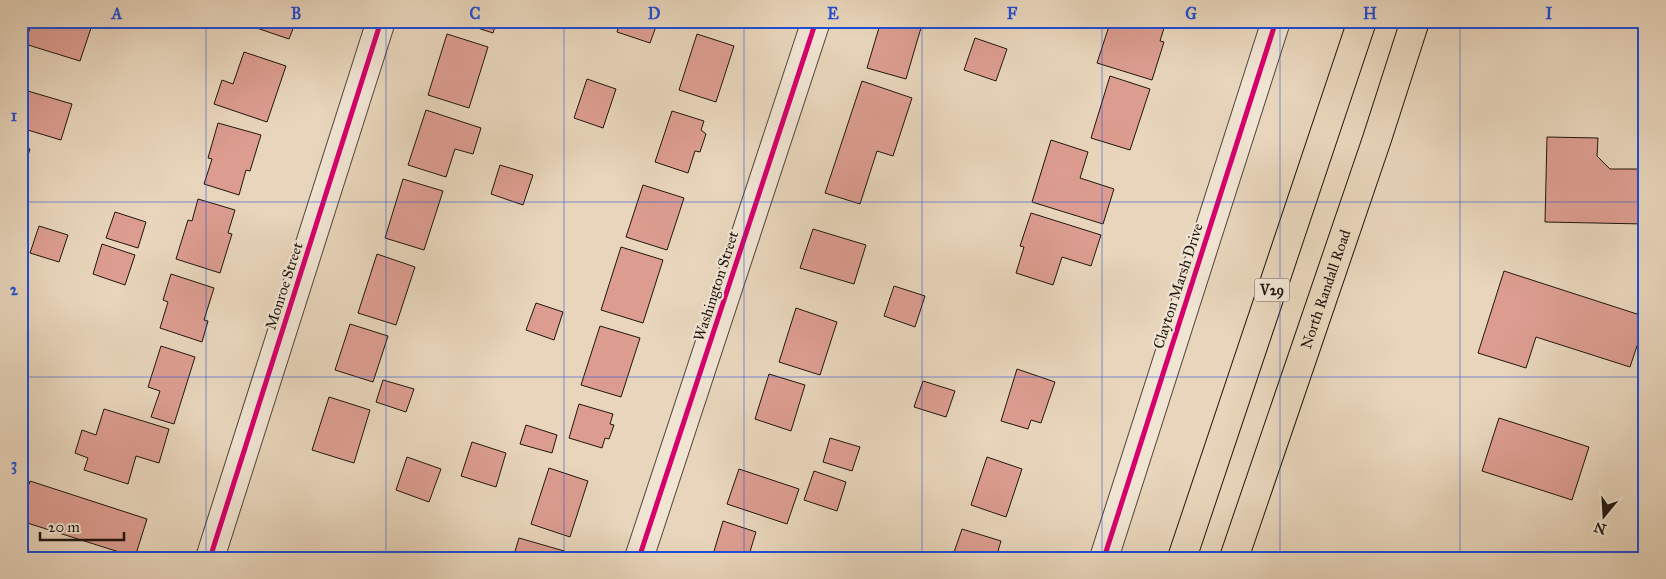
<svg xmlns="http://www.w3.org/2000/svg" width="1666" height="579" font-family="'IM FELL Great Primer',serif">
<style>
.building{fill:#dc9d90;stroke:#1f160f}
.lines{fill:none;stroke-linecap:round;stroke-linejoin:round}
.minor-casing{stroke:#51463a;stroke-width:30}
.primary-casing{stroke:#1f160f;stroke-width:30}
.minor{stroke:#f0e4d3;stroke-width:28}
.primary{stroke:#e8d5bb;stroke-width:28}
.cycleway-casing{stroke:#f0e4d3;stroke-width:8}
.cycleway{stroke:#d6006c;stroke-width:5}
.grid{fill:none;stroke:#1d4ed8;stroke-width:1;stroke-opacity:0.55}
.labels{text-anchor:middle;stroke-width:4.5;stroke-linejoin:round;paint-order:stroke}
.shield{fill:#f0e4d3;stroke:#5e544a;stroke-width:1}
.shield-label{font-size:14px;font-weight:bold;fill:#1f160f}
.street-label{font-size:15px;fill:#1f160f;stroke:#f0e4d3}
.neatline{fill:none;stroke:#1d4ed8;stroke-width:2}
.grid-label{font-size:16px;text-anchor:middle;font-weight:bold;fill:#1d4ed8}
</style>
<rect width="100%" height="100%" fill="#e8d5bb"/>
<filter id="stains"><feTurbulence type="fractalNoise" baseFrequency=".004" numOctaves="4"/><feColorMatrix values="0 0 0 0 .2 0 0 0 0 .09 0 0 0 0 .02 0 0 0 .5 -.17"/></filter>
<radialGradient id="worn" r=".72"><stop offset=".6" stop-color="#630" stop-opacity="0"/><stop offset="1" stop-color="#630" stop-opacity=".3"/></radialGradient>
<path class="building" d="M32 21H67L91 28 80 61 25 44Z
M189 21H207L205 26Z
M236 21H296L289 39Z
M456 21H497L493 33Z
M620 21H658L650 43 617 32Z
M718 21H742L740 28Z
M881 21H923L906 79 867 68Z
M1128 21H1144L1164 28 1160 41 1164 42 1152 80 1097 63 1110 23 1126 28Z
M447 34 488 47 469 108 428 95Z
M697 34 734 46 716 102 679 90Z
M975 38 1007 49 996 81 964 70Z
M244 52 286 66 267 122 214 104 222 80 233 84Z
M1110 76 1150 89 1130 150 1091 138Z
M587 79 616 89 603 128 574 118Z
M862 81 912 98 893 156 877 151 860 204 825 193Z
M21 89 72 104 61 140 21 128Z
M426 110 481 128 473 154 455 149 446 177 408 165Z
M672 111 704 121 701 130 706 134 700 152 695 151 688 173 655 162Z
M218 123 261 135 250 171 246 170 239 195 204 184 212 159 208 158Z
M1547 137 1598 138 1597 156 1610 169H1645V224L1545 222Z
M1051 140 1088 152 1080 178 1114 189 1103 224 1032 202Z
M21 146 30 149 21 177Z
M500 165 533 175 523 205 491 194Z
M403 179 443 191 424 250 385 238Z
M643 185 684 198 667 250 626 237Z
M198 199 235 210 228 233 232 234 220 273 176 259 188 220 192 221Z
M115 212 146 222 138 248 106 238Z
M1031 213 1101 235 1091 266 1062 257 1053 285 1016 273 1024 247 1020 246Z
M39 226 68 235 59 262 30 253Z
M813 229 866 245 854 284 800 268Z
M102 244 135 255 125 285 93 274Z
M621 247 663 260 643 323 601 310Z
M377 254 415 267 396 325 358 313Z
M1504 271 1640 315 1638 323 1644 325 1630 367 1536 337 1526 368 1478 353Z
M171 274 214 288 204 320 208 321 202 342 160 328 168 302 163 300Z
M894 286 925 296 915 327 884 316Z
M536 303 563 312 554 340 526 330Z
M796 308 837 322 820 375 779 362Z
M350 324 388 336 373 382 335 370Z
M600 326 640 338 621 397 581 385Z
M161 346 195 357 174 424 151 417 160 391 148 387Z
M1017 369 1055 382 1041 423 1031 420 1028 429 1001 421Z
M769 374 805 385 791 431 755 419Z
M383 380 414 389 406 412 376 402Z
M923 381 955 391 946 417 914 407Z
M329 397 370 410 354 463 312 450Z
M579 404 613 414 610 424 614 425 609 439 605 438 602 448 569 438Z
M104 409 169 429 159 463 136 456 128 484 84 470 88 458 75 453 82 430 96 435Z
M1499 418 1589 447 1572 500 1482 471Z
M21 420 28 422 21 442Z
M526 425 557 435 552 453 520 444Z
M830 438 860 447 852 471 823 462Z
M472 442 506 453 496 487 461 476Z
M407 457 441 469 429 502 396 490Z
M987 457 1022 469 1006 517 971 505Z
M549 468 588 481 570 537 531 524Z
M739 469 799 489 787 524 727 504Z
M814 471 846 482 837 511 804 500Z
M30 481 147 519 135 557 21 521V508Z
M723 521 756 532 748 558H712Z
M962 529 1001 541 996 558H952Z
M519 538 571 553 570 558H513Z"/>
<g class="lines">
<defs>
<path id="minor" d="M210 558 381 21
M639 558 816 21
M1104 558 1276 21"/>
<g id="primary">
<path d="M1182 558 1362 21"/>
<path id="s1" d="M1234 558 1377 139 1415 21"/>
</g>
</defs>
<use href="#minor" class="minor-casing"/>
<use href="#primary" class="primary-casing"/>
<use href="#minor" class="minor"/>
<use href="#primary" class="primary"/>
<defs>
<path id="cycleway" d="M210 558 381 21
M639 558 816 21
M1104 558 1276 21"/>
</defs>
<use href="#cycleway" class="cycleway-casing"/>
<use href="#cycleway" class="cycleway"/>
</g>
<path class="grid" d="M206 21V558M386 21V558M564 21V558M744 21V558M922 21V558M1102 21V558M1280 21V558M1460 21V558M21 202H1645M21 377H1645"/>
<g class="labels">
<rect class="shield" x="1254.5" y="278.5" width="35" height="23" rx="4"/>
<g class="shield-label">
<text x="1272" y="295">V29</text>
</g>
<g class="street-label">
<text transform="translate(284 286) rotate(-72)" y="5">Monroe Street</text>
<text transform="translate(716 286) rotate(-72)" y="5">Washington Street</text>
<text transform="translate(1178 286) rotate(-72)" y="5">Clayton Marsh Drive</text>
<text dy="5" stroke="none"><textPath href="#s1" startOffset="284">North Randall Road</textPath></text>
</g>
</g>
<rect width="1666" height="579" fill="none" stroke="#e8d5bb" stroke-width="55"/>
<g transform="translate(1604 516) rotate(198)" stroke="#f0e4d3" stroke-width="4" paint-order="stroke">
<path d="M0-4L9 19L0 12L-9 19Z" fill="#1f160f"/>
<text y="-8" font-size="14" font-weight="bold" text-anchor="middle" fill="#1f160f">N</text>
</g>
<path d="M40 532v8h84v-8" fill="none" stroke="#1f160f" stroke-width="2.5"/>
<text x="48" y="532" font-size="15" fill="#1f160f" stroke="#f0e4d3" stroke-width="4" paint-order="stroke">20 m</text>
<rect x="28" y="28" width="1610" height="524" class="neatline"/>
<g class="grid-label">
<text x="117" y="19">A</text>
<text x="296" y="19">B</text>
<text x="475" y="19">C</text>
<text x="654" y="19">D</text>
<text x="833" y="19">E</text>
<text x="1012" y="19">F</text>
<text x="1191" y="19">G</text>
<text x="1370" y="19">H</text>
<text x="1549" y="19">I</text>
<text x="14" y="121">1</text>
<text x="14" y="295">2</text>
<text x="14" y="470">3</text>
</g>
<rect width="100%" height="100%" filter="url(#stains)"/>
<rect width="100%" height="100%" fill="url(#worn)"/>
</svg>
